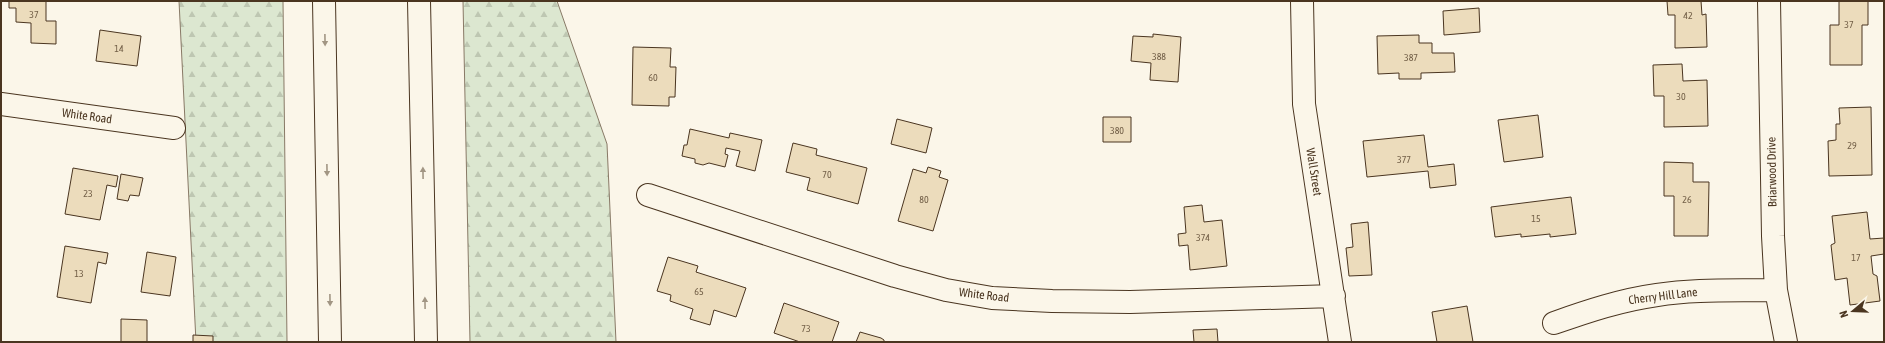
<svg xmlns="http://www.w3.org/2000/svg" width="1885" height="343" font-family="'Asap Condensed',sans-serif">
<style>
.forest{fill:url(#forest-firs);stroke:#887966}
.building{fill:#ecdcbc;stroke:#4a3520}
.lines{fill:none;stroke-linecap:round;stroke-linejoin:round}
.minor-casing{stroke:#4a3520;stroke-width:24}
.motorway-casing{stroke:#4a3520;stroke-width:24}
.minor{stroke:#fbf6e9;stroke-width:22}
.motorway{stroke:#fbf6e9;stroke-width:22}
.oneway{fill:#a29684}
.labels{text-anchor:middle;stroke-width:3;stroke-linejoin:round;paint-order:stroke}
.number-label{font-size:10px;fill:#725f47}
.street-label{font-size:12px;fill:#4a3520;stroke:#fbf6e9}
</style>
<defs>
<pattern id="forest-firs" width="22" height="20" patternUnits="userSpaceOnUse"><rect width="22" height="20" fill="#dce7d0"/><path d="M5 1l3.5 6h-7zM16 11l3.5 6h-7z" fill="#bec7b2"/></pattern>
</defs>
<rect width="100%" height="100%" fill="#fbf6e9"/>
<path class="forest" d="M179 1H283L287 342H196Z
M463 1H557L607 144 616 342H470Z"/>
<path class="building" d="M9 1H46V21H56V44L31 43V23L16 22V8H9Z
M1667 1H1701L1702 15 1706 14 1707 47 1675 48V15H1668Z
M1839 1H1868V25H1862V65H1830V25H1839Z
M1479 8 1480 32 1444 35 1443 11Z
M100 30 141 36 137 66 96 61Z
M1153 34 1181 37 1178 82 1150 80 1151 63 1131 61 1133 36 1153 37Z
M1419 35V43H1432V53H1454L1455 72 1421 73V79H1399V73L1378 74 1377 36Z
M633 47 671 48 670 67H676L675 97H669V106L632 105Z
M1682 64 1683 81 1707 80 1708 126 1664 127V96H1654L1653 65Z
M1871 107 1872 175 1829 176 1828 141 1836 140V124H1840L1839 108Z
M1538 115 1543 157 1504 162 1498 120Z
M1103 117H1131V142H1103Z
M897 119 932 128 926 153 891 144Z
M690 129 729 138 730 133 762 140 755 171 736 166 740 151 726 148 725 154 728 155 725 167 709 163 703 165 695 163V159L682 156 684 145H687Z
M1424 135 1428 167 1454 164 1456 185 1430 188 1428 171 1367 177 1363 141Z
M793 143 817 149 816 155 867 168 858 204 807 190 810 178 786 172Z
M1664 162 1693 163V182H1709L1708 236H1674V196H1664Z
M928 167 941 171 939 177 948 180 933 231 898 221 913 169 926 173Z
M73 168 118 176 116 187 107 185 100 220 65 214Z
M121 174 143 178 139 196 130 195 128 201 117 199Z
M1571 197 1576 234 1550 237V234L1521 237V234L1495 237 1491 207Z
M1202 205 1204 222 1222 220 1227 266 1190 270 1188 245 1179 246 1178 234 1186 233 1184 207Z
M1867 212 1870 239 1884 238V254L1871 256 1873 274 1877 276 1880 301 1850 305 1847 278 1835 280 1831 245 1835 243 1832 216Z
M1368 222 1372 275 1349 276 1346 248 1353 247 1351 224Z
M65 246 108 253 106 264 98 262 91 303 57 297Z
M147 252 176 257 170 296 141 292Z
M668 257 698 266 696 272 746 288 736 317 714 310 710 325 690 319 693 309 670 301 671 295 657 291Z
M784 303 839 322 832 342H800L774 333Z
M1467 306 1473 342H1437L1432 312Z
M121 319 147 320V342H121Z
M1217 329 1218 342H1194L1193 330Z
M860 332 881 338 884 340V342H856Z
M193 335 213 336V342H193Z"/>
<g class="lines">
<defs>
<path id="minor" d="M1302 1 1304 104 1340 342
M1769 1 1773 236 1776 290 1786 342
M1 104 174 128
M648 195 895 276 946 290 992 298 1052 301 1130 302 1334 296
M1554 323C1588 311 1621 300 1657 295 1696 289 1736 291 1776 290"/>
<path id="motorway" d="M324 1 330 342
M419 1 426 342"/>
</defs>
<use href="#minor" class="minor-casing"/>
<use href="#motorway" class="motorway-casing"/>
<use href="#minor" class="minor"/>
<use href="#motorway" class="motorway"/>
</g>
<defs><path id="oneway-solid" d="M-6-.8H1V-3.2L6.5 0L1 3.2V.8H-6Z"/></defs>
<g class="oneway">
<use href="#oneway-solid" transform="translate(325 40) rotate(89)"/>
<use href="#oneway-solid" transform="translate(327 170) rotate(89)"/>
<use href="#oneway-solid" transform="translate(423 173) rotate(-91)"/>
<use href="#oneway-solid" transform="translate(330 300) rotate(89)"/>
<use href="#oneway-solid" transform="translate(425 303) rotate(-91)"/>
</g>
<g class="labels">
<g class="number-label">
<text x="34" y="18">37</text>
<text x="1688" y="19">42</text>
<text x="1849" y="28">37</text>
<text x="119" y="52">14</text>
<text x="1159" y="60">388</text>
<text x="1411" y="61">387</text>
<text x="653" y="81">60</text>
<text x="1681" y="100">30</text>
<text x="1117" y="134">380</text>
<text x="1852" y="149">29</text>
<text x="1404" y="163">377</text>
<text x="827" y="178">70</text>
<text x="88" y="197">23</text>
<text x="924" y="203">80</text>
<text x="1687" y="203">26</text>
<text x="1536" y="222">15</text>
<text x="1203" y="241">374</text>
<text x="1856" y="261">17</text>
<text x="79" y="277">13</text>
<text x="699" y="295">65</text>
<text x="806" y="332">73</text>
</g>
<g class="street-label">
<text transform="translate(87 116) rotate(8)" y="4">White Road</text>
<text transform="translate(1314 172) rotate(81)" y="4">Wall Street</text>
<text transform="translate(1772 172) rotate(-91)" y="4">Briarwood Drive</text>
<text transform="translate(984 295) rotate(7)" y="4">White Road</text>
<text transform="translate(1663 296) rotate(-7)" y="4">Cherry Hill Lane</text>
</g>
</g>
<rect width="1885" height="343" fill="none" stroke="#4a3520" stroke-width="4"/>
<g transform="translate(1853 311) rotate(251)" stroke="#fbf6e9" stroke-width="3" paint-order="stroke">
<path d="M0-3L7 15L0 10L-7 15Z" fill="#4a3520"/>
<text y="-6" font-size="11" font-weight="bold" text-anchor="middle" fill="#4a3520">N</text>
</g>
</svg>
